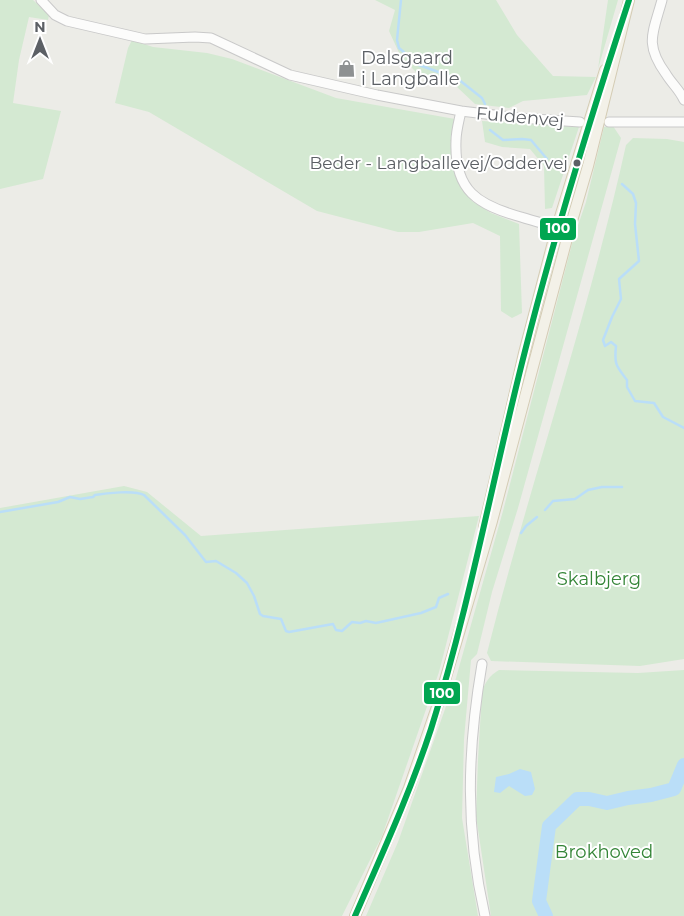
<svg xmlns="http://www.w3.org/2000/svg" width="684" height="916" font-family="Montserrat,sans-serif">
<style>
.green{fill:#d4e9d2}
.water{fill:#badef8}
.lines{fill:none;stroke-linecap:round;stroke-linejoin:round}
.stream{stroke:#badef8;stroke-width:2.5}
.river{stroke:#badef8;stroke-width:14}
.minor-casing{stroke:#c9c9c9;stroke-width:11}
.major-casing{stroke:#d4ccb4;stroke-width:12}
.minor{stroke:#fcfcfb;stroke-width:9}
.major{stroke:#f3f1e8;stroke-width:10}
.bus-1-casing{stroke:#fff;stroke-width:10}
.bus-1{stroke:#00a651;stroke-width:6}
.bus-dot{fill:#5c6065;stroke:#fff;stroke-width:2}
.labels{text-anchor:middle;stroke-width:4;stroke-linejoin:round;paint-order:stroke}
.bus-label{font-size:17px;fill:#5c6065;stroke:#fff;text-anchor:end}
.poi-label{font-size:18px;fill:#5c6065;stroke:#fff;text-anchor:start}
.street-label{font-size:18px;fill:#5c6065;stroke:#fff}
.park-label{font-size:18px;fill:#348537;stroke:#fff}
.line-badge{stroke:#fff;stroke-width:2}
.badge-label{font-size:14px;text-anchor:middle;font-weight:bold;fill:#fff}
</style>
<rect width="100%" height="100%" fill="#ecece7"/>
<path class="green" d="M0 0H33L49 15 48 20 29 17 19 60 13 103 61 111 43 179 0 189Z
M375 0H496L517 35 553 76 596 77 587 95 523 101 509 108 475 104 457 87 417 73 401 57 389 31 395 10Z
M608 0H618L598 69Z
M132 40 153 47 207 53 232 59 336 98 455 119 451 158 460 182 472 201 491 213 519 224 522 313 512 318 501 311 500 236 473 223 419 232H398L317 211 149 112 115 103 128 48Z
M482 121 579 127 552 208 545 209 544 166 530 149 502 147 485 142Z
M613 126 621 138 518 508 492 592 477 654 471 660 464 739 462 818 478 916H366L398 842 456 678 503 511 573 240 586 202 604 127Z
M633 138 667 139 684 142V659L640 666 491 661 487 653C530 483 588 317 626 145Z
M124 486 147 492 201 536 479 516 439 672 382 836 342 916H0V508Z
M499 670 638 673 684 670V916H491L476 816 478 759 482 693C485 682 489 676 499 670Z"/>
<path class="water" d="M520 769 531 772 535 789 532 795 525 796 509 786 500 793 494 792 496 777 509 774Z"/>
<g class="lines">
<path class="stream" d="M401 0 397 40 399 48 419 65 458 79 482 98 485 104
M490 130 503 140 522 139 531 140 547 159
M622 184 633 194 636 203 635 224 639 261 619 279 621 299 612 317 603 340 605 346 611 342 616 346C614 364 616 366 627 380V387L635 401 654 403 663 417 684 428
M545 510 553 501 575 499 588 490 602 487H622
M0 512 58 502 70 497 80 499 93 497 95 495C106 493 135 490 144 495L185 535 206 562 216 561 236 573 247 583 254 596 260 614 263 616 281 619 286 631 289 632 333 624 336 630 342 631 352 622 360 623 366 621 376 623 421 613 436 607 439 598 448 594
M521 533 526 526 537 517"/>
<path class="river" d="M546 916 539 901 549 826 577 799H589L607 803 628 798 651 795 674 789 684 765"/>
<defs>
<path id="minor" d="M41 0 55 15 67 21 145 39 195 37 211 38 290 75 377 95 461 111 519 118 580 122
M662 0C653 33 644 44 666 74 672 84 679 89 684 100
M461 111C459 121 456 131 456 141 454 191 478 205 521 217 537 222 553 226 569 231
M609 122H684
M482 664C467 752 465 829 485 916"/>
<path id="major" d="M484 527 524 353 557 227 605 70
M355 916 409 788 438 704 492 521 569 231 588 166 629 0"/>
</defs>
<use href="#minor" class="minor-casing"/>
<use href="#major" class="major-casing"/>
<use href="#minor" class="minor"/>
<use href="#major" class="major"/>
<defs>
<path id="bus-1" d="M355 916C382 854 410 793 431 729 470 605 493 476 525 351 555 232 591 116 629 0"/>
</defs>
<use href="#bus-1" class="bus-1-casing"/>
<use href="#bus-1" class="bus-1"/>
</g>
<defs>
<symbol id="shop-bare" viewBox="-9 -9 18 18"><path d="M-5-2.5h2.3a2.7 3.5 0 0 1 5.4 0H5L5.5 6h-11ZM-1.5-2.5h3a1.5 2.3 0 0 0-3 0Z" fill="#8e9192" stroke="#fff" stroke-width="2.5" paint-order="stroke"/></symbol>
</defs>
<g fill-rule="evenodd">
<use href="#shop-bare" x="334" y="56" width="25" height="25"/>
</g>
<circle class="bus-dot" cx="577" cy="163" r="4.5"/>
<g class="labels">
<g class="bus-label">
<text x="568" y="169">Beder - Langballevej/Oddervej</text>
</g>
<g class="poi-label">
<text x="361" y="64">Dalsgaard<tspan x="361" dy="21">i Langballe</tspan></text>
</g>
<g class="street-label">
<text transform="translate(520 117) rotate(5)" y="6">Fuldenvej</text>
</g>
<g class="park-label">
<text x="599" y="585">Skalbjerg</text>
<text x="604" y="858">Brokhoved</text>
</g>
</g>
<g class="line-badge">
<rect x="539" y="217" width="38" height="24" rx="5" fill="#00a651"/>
<rect x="423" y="681" width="38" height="24" rx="5" fill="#00a651"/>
</g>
<g class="badge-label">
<text x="558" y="233">100</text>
<text x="442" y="698">100</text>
</g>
<g transform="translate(40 40)" stroke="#ffffff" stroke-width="4" paint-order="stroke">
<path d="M0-4L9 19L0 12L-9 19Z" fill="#5c6065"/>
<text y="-8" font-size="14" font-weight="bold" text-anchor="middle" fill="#5c6065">N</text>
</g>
</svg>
